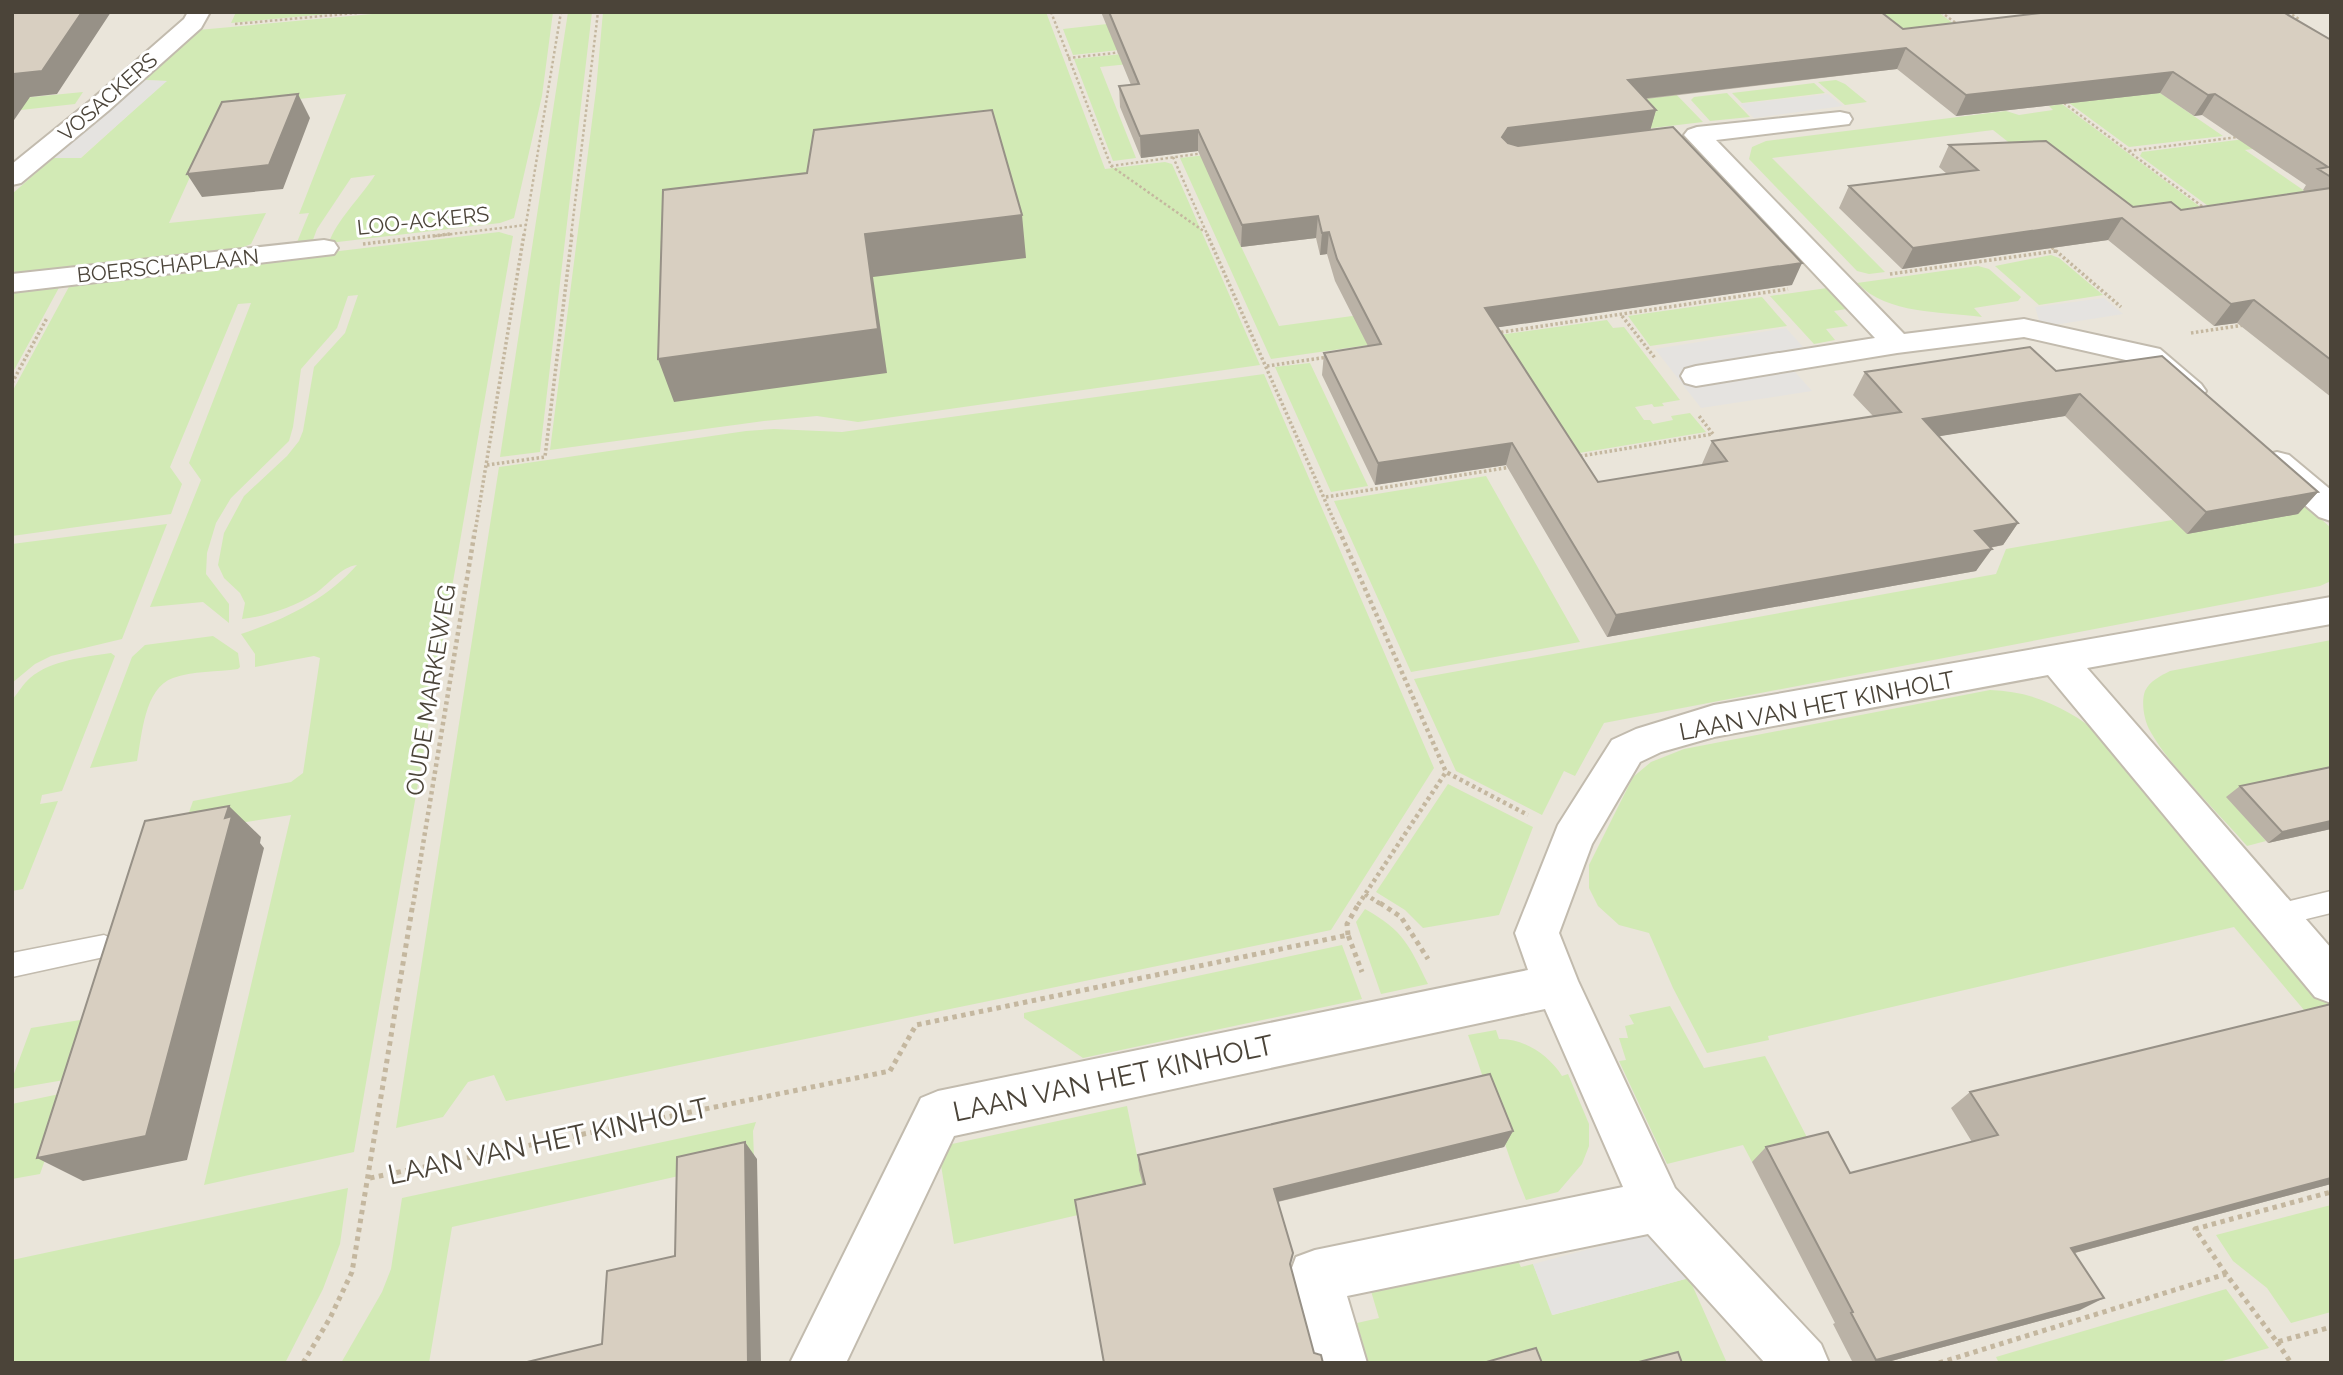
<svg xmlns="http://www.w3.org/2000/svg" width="2343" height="1375" font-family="Raleway,sans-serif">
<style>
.residential{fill:#eae5da}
.green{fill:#d2eab5}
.parking{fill:#e5e3e0}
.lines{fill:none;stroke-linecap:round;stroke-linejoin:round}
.lane-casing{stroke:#c2bbae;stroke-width:3}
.street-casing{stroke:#c2bbae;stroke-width:4}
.path-far3{stroke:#c4b79f;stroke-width:2.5;stroke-dasharray:2.5 2.5;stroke-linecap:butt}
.path-far2{stroke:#c4b79f;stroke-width:3.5;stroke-dasharray:2.5 2.5;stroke-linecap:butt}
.path-far1{stroke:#c4b79f;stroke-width:4.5;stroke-dasharray:3.5 3.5;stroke-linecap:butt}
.path{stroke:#c4b79f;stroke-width:5;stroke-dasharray:4.5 4.5;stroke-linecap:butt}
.lane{fill:#fff;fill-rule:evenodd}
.street{fill:#fff;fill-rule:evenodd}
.wall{fill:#bab2a6}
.shaded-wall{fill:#979187}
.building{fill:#d8cfc1;stroke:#979187;stroke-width:2}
.labels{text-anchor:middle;stroke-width:6;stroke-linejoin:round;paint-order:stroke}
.far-street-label{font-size:21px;fill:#4b4439;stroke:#fff}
.street-label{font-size:24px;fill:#4b4439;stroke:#fff}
.near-street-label{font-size:28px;fill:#4b4439;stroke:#fff}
</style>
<rect width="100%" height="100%" fill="#f6f3ec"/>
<path class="residential" d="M12 12H2331V1363H12Z"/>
<path class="green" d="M236 12H350L231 23Z
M394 12H553L542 96 514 218 500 223 329 243C335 222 362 196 375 175L351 178 317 229 311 245 295 247 309 213 299 214 346 94 222 107 169 223 266 213 251 244 229 253 12 278V194L53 158H81L166 81 142 80 198 30Z
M568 12H592L540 452 500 457Z
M603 12H1046L1105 169 1165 162 1172 164 1260 365 858 422 817 416 764 421 550 450 596 90Z
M1847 12H1938L1970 36 1889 45Z
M1107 24 1220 39 1073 55 1063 29Z
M1295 36 1302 46 1100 67 1136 158 1113 161 1074 59Z
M2096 49 2223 136 2129 147 2009 59Z
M1836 80 1845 84 1867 102 1845 105 1818 82Z
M1814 83 1825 93 1742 103 1732 93Z
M1673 91 1703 122 1636 130 1605 96Z
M83 92 75 104 12 111V99Z
M1727 93 1750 117 1710 121 1691 100 1694 97Z
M2062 104 2199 206V211L2097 212 1993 130 1772 158 1885 272 1869 274 1857 271 1749 159 1752 147 1766 141 2006 111 2019 115 2053 110 2049 106Z
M2331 128V138L2245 150 2331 209 2290 266 2140 156 2142 152Z
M1352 138 1236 236 1279 326 1462 301 1473 330 1271 359 1180 158Z
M499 232 513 236 354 1152 204 1185 291 815 182 832 193 801 291 782 303 773 320 658 314 656 255 667V654L241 634C284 620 327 599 357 565 341 567 330 583 316 593 294 607 268 616 242 619L245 603 240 593 224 578 218 565 224 533 244 496 287 456 299 441 303 431 314 367 345 333 358 295 348 296 337 328 301 369 293 427 289 441 231 498 216 523 207 553 206 574 229 604V623L203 602 150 607 201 480 189 463 251 303 238 304 170 467 182 484 171 514 12 536V392L71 283Z
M2051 255 2059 258 2103 295 2039 305 1995 266Z
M1978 266 1989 269 2021 297 2018 301 1974 308 1982 317C1941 311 1888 315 1857 283Z
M61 284 12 374V290Z
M1827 288 1846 309 1834 311 1848 326 1826 329 1835 340 1814 344 1770 296Z
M1762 297 1787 326 1650 346 1628 316Z
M1607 320 1613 328 1624 327 1680 400 1662 403 1664 406 1654 407 1652 404 1635 407 1644 420H1650L1653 424 1673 420 1671 416 1690 413 1706 432 1567 455 1491 336Z
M1310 363 1368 486 1331 492 1275 367Z
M1264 374 1434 768 1331 930 506 1101 494 1075 468 1082 443 1117 396 1128 499 467 746 431 774 429 842 432Z
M1486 476 1580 642 1411 672 1334 501Z
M2292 493 2331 528V581L2320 586 1604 723 1575 776 1564 771 1542 815 1456 771 1414 679 1996 574 2006 549 2172 520Z
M167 524 122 639 51 656 35 664 12 683V544Z
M213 636 238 653 240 667 238 669C218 672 192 671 173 678 144 688 142 736 137 761L90 768 132 657 145 645Z
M2331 640V775L2227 797 2266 841 2247 846C2219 813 2168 765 2149 729 2144 719 2141 702 2145 691 2150 681 2160 676 2170 671Z
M111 653 115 656 62 791 42 795 40 804 58 801 23 889 12 891V700C18 693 23 684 30 678 51 660 85 657 111 653Z
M1990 690C2033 691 2070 709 2102 736L2331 1001V1042L2234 927 1768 1036 1769 1040 1707 1053 1673 988 1649 933 1619 925 1598 906 1589 888V865L1633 777 1651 762 1684 749Z
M1448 784 1533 827 1499 915 1423 928 1405 910 1376 892Z
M1365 909C1404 931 1409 945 1428 984L1381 994 1356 922Z
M1342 945 1362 999 1083 1058 1024 1018V1013Z
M1670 1006 1704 1068 1765 1056 1812 1147 1752 1162 1743 1145 1667 1164 1619 1061 1626 1060 1619 1038H1628L1625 1026 1634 1024 1629 1015Z
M117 1014 99 1074 12 1089V1079L31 1028Z
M1496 1030 1499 1039C1523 1038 1549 1055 1562 1076L1568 1074 1589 1124V1146L1582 1164 1558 1192 1526 1200C1503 1146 1489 1090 1468 1035Z
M69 1092 40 1174 12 1179V1104Z
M1127 1106 1146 1199 954 1244 938 1147Z
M756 1122 753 1131 754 1159 452 1227 429 1363H341L382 1292 391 1269 402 1198Z
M348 1188 340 1244 323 1289 285 1363H12V1260Z
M2331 1205V1312L2291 1323 2267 1288 2233 1261 2216 1235Z
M1515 1255 1521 1267 1533 1264 1553 1315 1689 1278 1727 1363H1368L1357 1323 1379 1318 1371 1291Z
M2226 1289 2269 1348 2215 1363H1999L1996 1357Z"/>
<path class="parking" d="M142 80 167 81 80 158H53Z
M1828 94 1843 106 1754 118 1740 104Z
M2104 298 2123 314 2041 327 2035 307Z
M1786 328 1803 347 1777 352 1812 391 1701 408 1655 349Z
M1665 1229 1689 1278 1552 1315 1533 1264Z"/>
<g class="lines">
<defs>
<path id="lane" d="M2331 891V913L2274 927 2265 923 2261 915 2265 907Z
M104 935 113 939 117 947 113 955 12 977V953Z"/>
<path id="street" d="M188 12H210L201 28 108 111 21 183 12 185V164L90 101 184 19Z
M1840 112 1849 114 1852 119 1849 124 1716 140 1904 334 2024 319 2160 349 2201 384 2206 391 2201 398 2190 401 2179 398 2139 363 2024 337 1897 353 1696 386 1685 383 1681 376 1685 369 1696 366 1875 338 1684 135 1688 130 1697 127Z
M324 240 334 242 338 248 334 254 12 292V274Z
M2277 452 2289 455 2331 490V521L2319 517 2265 471 2260 463 2265 455Z
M2331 597V624L2087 668 2331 948V1003L2315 997 2048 675 1714 737 1661 752 1640 762 1592 844 1559 933 1578 981 1675 1188 1821 1344 1829 1363H1765L1648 1234 1347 1296 1367 1363H1312L1289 1276 1296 1257 1315 1250 1623 1187 1545 1009 954 1136 846 1363H790L921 1098 938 1091 1528 970 1515 933 1558 825 1612 740 1636 729 1714 705Z"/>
</defs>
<use href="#lane" class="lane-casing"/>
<use href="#street" class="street-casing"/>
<path class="path-far3" d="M1051 12 1111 166 1205 232
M1941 12 1960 26
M2288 12 2299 19 2290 20
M235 24 367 12
M1068 58 1123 52
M2060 100 2207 210
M2129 151 2238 137
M1173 157 1208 236
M1111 166 1204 153
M435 236 526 225
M524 236 561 12
M571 236 598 12"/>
<path class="path-far2" d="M1207 234 1339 532
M363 244 450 234
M2048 244 2121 307
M1890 274 2056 251
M1622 316 1655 358
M1496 333 1788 289
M2191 333 2244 325
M1267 366 1328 357
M12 383 47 318
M1575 457 1713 434 1699 416
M487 465 545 457 572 234
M1326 497 1511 467
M475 532 524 234"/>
<path class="path-far1" d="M1339 530 1446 772 1528 815
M1365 894 1382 905
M413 905 475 530
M1358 905 1446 772"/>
<path class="path" d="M1380 903 1401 917 1428 959
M1348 935 1347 924 1359 903
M890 1071 916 1025 1348 935 1362 972
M370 1178 890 1071
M2226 1274 2195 1229 2331 1192
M2277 1342 2291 1363
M303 1363 330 1318 352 1272 413 903
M1939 1363 2226 1274 2277 1342 2331 1327"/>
<use href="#lane" class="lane"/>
<use href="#street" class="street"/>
</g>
<path class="wall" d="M1101 12H1881L1903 29 2043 13 2042 12H2283L2331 40V397L2237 323 2214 326 2108 240 1902 269 1839 208 1849 186 1947 174 1939 167 1949 145 2133 207 2181 210 2305 192 2303 190 2306 185 2202 115 2194 116 2160 93 1956 116 1897 69 1646 99 1656 110 1650 130 1792 285 1498 327 1598 482 1703 465 1702 464 1712 441 1873 416 1853 395 1865 372 2056 371 2318 492 2298 514 2187 534 2065 416 1939 436 2018 523 2003 545 1990 548 1976 571 1607 637 1506 465 1375 485 1322 375 1324 353 1368 346 1335 281 1327 254 1320 255 1316 238 1241 247 1198 151 1141 158 1120 107 1119 86 1131 85Z
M2331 767V829L2268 843 2226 797 2240 786Z
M2331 1004V1184L2075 1253 2080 1310 1884 1363H1853L1833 1324 1835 1323 1752 1162 1766 1147 1850 1173 1972 1142 1951 1108 1970 1092Z
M1513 1131 1504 1147 1278 1202 1293 1253 1290 1265 1314 1353 1323 1363 1143 1185 1139 1170 1138 1155Z"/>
<path class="shaded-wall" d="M82 12H111L57 94 30 97 12 123V77Z
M1906 48 1897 69 1622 101 1628 80Z
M2173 72 2160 93 1956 116 1966 95Z
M298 94 310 118 283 189 202 197 187 174Z
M2215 94 2202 115 2194 116 2208 95Z
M1656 110 1650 131 1503 150 1502 137 1508 128Z
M1198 130V151L1141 158 1140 136Z
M1022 215 1026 258 873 277 887 373 674 402 658 359 865 234Z
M1318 216 1316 238 1241 247 1242 225Z
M2122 218 2108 240 1902 269 1913 248Z
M1329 232 1327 254 1320 255 1322 233Z
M1802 263 1792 285 1480 330 1485 308Z
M2254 300 2237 323 2214 326 2231 304Z
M2080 394 2065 416 1910 441 1923 419Z
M1512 443 1506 465 1375 485 1378 463Z
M2318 492 2298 514 2187 534 2206 512Z
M2018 523 2003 545 1960 553 1975 531Z
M1992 549 1976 571 1607 637 1616 615Z
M229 806 261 837 260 843 264 848 187 1160 83 1181 37 1158 225 818Z
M2331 821V829L2268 843 2282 832Z
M1513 1131 1504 1147 1272 1203 1274 1189Z
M745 1142 757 1159 761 1363H748Z
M2331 1178V1184L2048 1260 2071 1248Z
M2104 1298 2080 1310 1884 1363H1871L1876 1360Z"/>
<path class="building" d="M12 12H82L42 71 14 74 12 77Z
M1109 12H1881L1903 29 2049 12H2283L2331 40V177L2318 169 2328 167 2215 94 2208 95 2173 72 1966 95 1906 48 1628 80 1656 110 1508 128 1502 137 1508 143 1518 146 1673 127 1802 263 1485 308 1598 482 1727 461 1712 441 1901 412 1865 372 2030 347 2056 371 2162 356 2318 492 2206 512 2080 394 1923 419 2018 523 1975 531 1992 549 1616 615 1512 443 1378 463 1324 353 1381 344 1337 259 1329 232 1322 233 1318 216 1242 225 1198 130 1140 136 1119 86 1139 84Z
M298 94 269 165 187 174 222 102Z
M992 110 1022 215 865 234 878 329 658 359 663 190 807 173 814 130Z
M2046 141 2133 207 2171 202 2181 210 2331 188V360L2254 300 2231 304 2122 218 1913 248 1849 186 1978 170 1949 145Z
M2331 767V821L2282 832 2240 786Z
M229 806 225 818 232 816 146 1136 37 1158 145 821Z
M2331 1004V1178L2071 1248 2104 1298 1876 1360 1851 1313 1853 1312 1766 1147 1828 1132 1850 1173 1998 1135 1970 1092Z
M1490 1074 1513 1131 1274 1189 1293 1253 1290 1264 1314 1353 1321 1355 1323 1363H1104L1075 1200 1145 1184 1138 1155Z
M745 1142 748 1363H523L602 1344 607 1271 675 1256 677 1157Z
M1536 1348 1542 1363H1483Z
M1678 1352 1682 1363H1635Z"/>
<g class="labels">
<g class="far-street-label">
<text transform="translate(108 97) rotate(-41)" y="7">VOSACKERS</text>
<text transform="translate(423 221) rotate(-6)" y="7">LOO-ACKERS</text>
<text transform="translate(168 266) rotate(-6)" y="7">BOERSCHAPLAAN</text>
</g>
<g class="street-label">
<text transform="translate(431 690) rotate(-81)" y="8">OUDE MARKEWEG</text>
<text transform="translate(1817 706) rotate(-11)" y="8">LAAN VAN HET KINHOLT</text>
</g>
<g class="near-street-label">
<text transform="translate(1113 1078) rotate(-12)" y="10">LAAN VAN HET KINHOLT</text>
<text transform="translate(548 1141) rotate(-12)" y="10">LAAN VAN HET KINHOLT</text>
</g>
</g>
<rect width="2343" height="1375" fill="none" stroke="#4b4439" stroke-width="28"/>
</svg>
